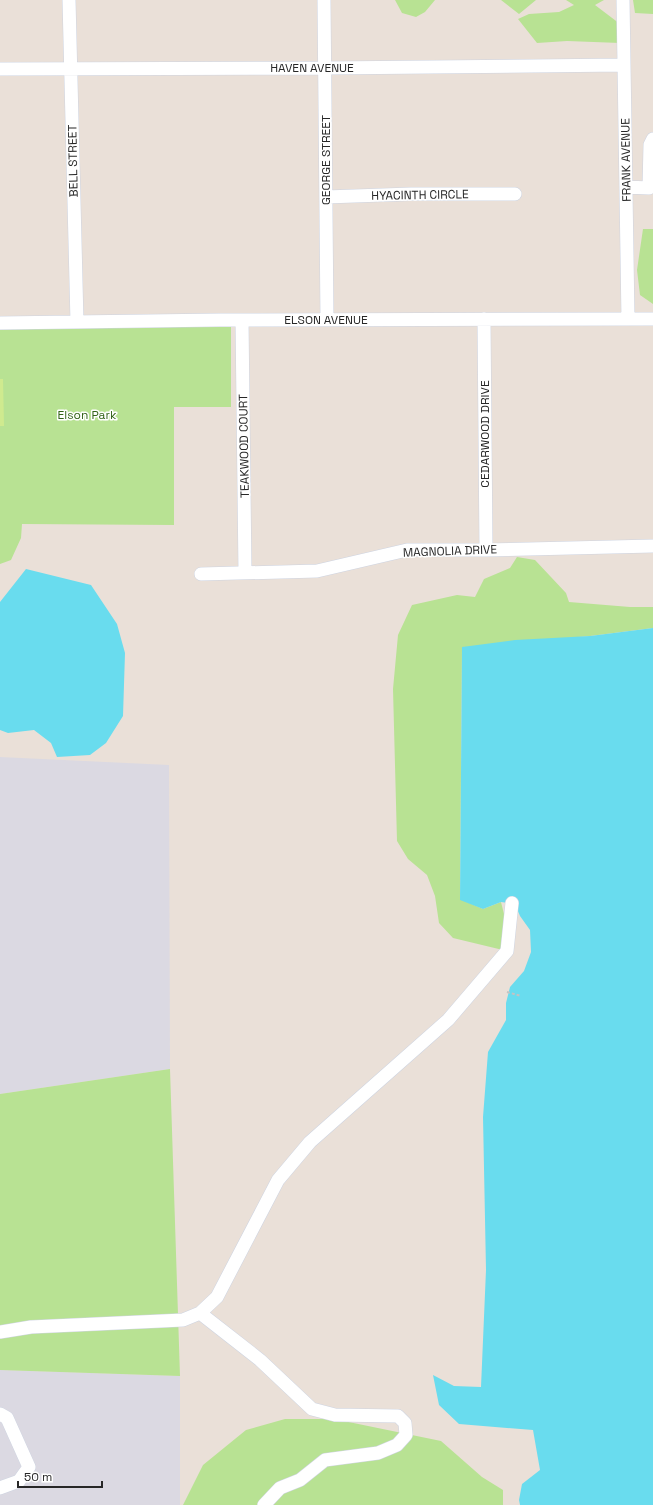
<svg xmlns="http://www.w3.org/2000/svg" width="653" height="1505" font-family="'Space Grotesk',sans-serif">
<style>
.industrial{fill:#dbd9e2}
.green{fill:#b8e293}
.pitch{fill:#cfea8f}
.water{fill:#69dcee}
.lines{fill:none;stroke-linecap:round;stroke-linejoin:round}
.minor-casing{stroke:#ced4e1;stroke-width:14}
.path{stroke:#c3c3c3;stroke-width:2;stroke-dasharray:3 2;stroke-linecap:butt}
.minor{stroke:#fff;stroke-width:13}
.labels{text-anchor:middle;stroke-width:3;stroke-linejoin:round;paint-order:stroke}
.street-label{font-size:12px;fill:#272727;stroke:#fff}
.park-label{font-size:12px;fill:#326318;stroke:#fff}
</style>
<rect width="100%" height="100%" fill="#eae0d8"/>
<path class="industrial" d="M0 757 169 765 170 1069 0 1094Z
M0 1370 180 1376V1505H0Z"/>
<path class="green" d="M395 0H435L425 12 416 17 402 13Z
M501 0H536L519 14Z
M566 0H604L595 5 624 27 620 43 567 41 537 43 518 19 529 14 559 12 574 5Z
M633 0H653V14L635 13Z
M643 229H653V304L640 295 637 270Z
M0 324 231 325V407H174V525L22 524 21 538 11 560 0 564Z
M517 557 535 560 566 593 569 602 630 607H653V628L590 636 462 648 460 899 483 909 501 902 505 918 507 951 453 938 439 923 435 896 427 875 408 859 397 841 393 689 398 635 412 605 457 595 475 597 484 579 510 568Z
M170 1069 180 1376 0 1370V1094Z
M285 1419H334L441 1441 482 1477 503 1490V1505H183L203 1465 246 1430Z"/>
<path class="pitch" d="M0 379H3L4 426H0Z"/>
<path class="water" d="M26 569 91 585 117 624 125 653 123 716 106 743 90 755 57 757 51 743 34 730 8 733 0 730V602Z
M653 628V1505H520L519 1500 522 1484 540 1470 533 1430 459 1424 439 1405 433 1375 454 1386 481 1387 486 1270 483 1117 488 1052 506 1020V1003L510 987 524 971 531 952 530 930 520 916 515 904 501 902 483 909 460 900 462 647 515 640 590 636Z"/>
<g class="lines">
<defs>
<path id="minor" d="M69 0 77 322
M324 0 327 320
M623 0 628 319
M0 69 326 68 624 65
M626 187 649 188 650 145 653 139
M326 197 411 194H515
M484 319 486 550
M242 320 245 573
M0 323 220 320 653 319
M201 574 317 571 407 550H486L653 546
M200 1313 260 1360 312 1409 335 1415 398 1416 405 1423 406 1435 397 1445 378 1453 325 1460 300 1480 280 1488 264 1505
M0 1332 31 1327 183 1320 200 1313 217 1297 278 1180 310 1142 448 1020 507 951 512 903
M0 1414 7 1418 29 1467 19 1481 0 1488"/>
</defs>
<use href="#minor" class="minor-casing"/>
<path class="path" d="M507 992 521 996"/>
<use href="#minor" class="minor"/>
</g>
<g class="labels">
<g class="street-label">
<text x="312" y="72">HAVEN AVENUE</text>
<text transform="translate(326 160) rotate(-90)" y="4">GEORGE STREET</text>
<text transform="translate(626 160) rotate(-91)" y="4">FRANK AVENUE</text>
<text transform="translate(73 161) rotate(-91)" y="4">BELL STREET</text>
<text transform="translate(420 195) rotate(-1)" y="4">HYACINTH CIRCLE</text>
<text x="326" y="324">ELSON AVENUE</text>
<text transform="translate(485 434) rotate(-90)" y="4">CEDARWOOD DRIVE</text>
<text transform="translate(244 446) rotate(-91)" y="4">TEAKWOOD COURT</text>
<text transform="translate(450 551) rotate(-2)" y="4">MAGNOLIA DRIVE</text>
</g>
<g class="park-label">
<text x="87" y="419">Elson Park</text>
</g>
</g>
<path d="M18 1481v6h84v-6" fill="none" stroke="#272727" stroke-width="2"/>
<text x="24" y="1481" font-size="12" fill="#272727" stroke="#ffffff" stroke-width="3" paint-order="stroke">50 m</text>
</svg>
